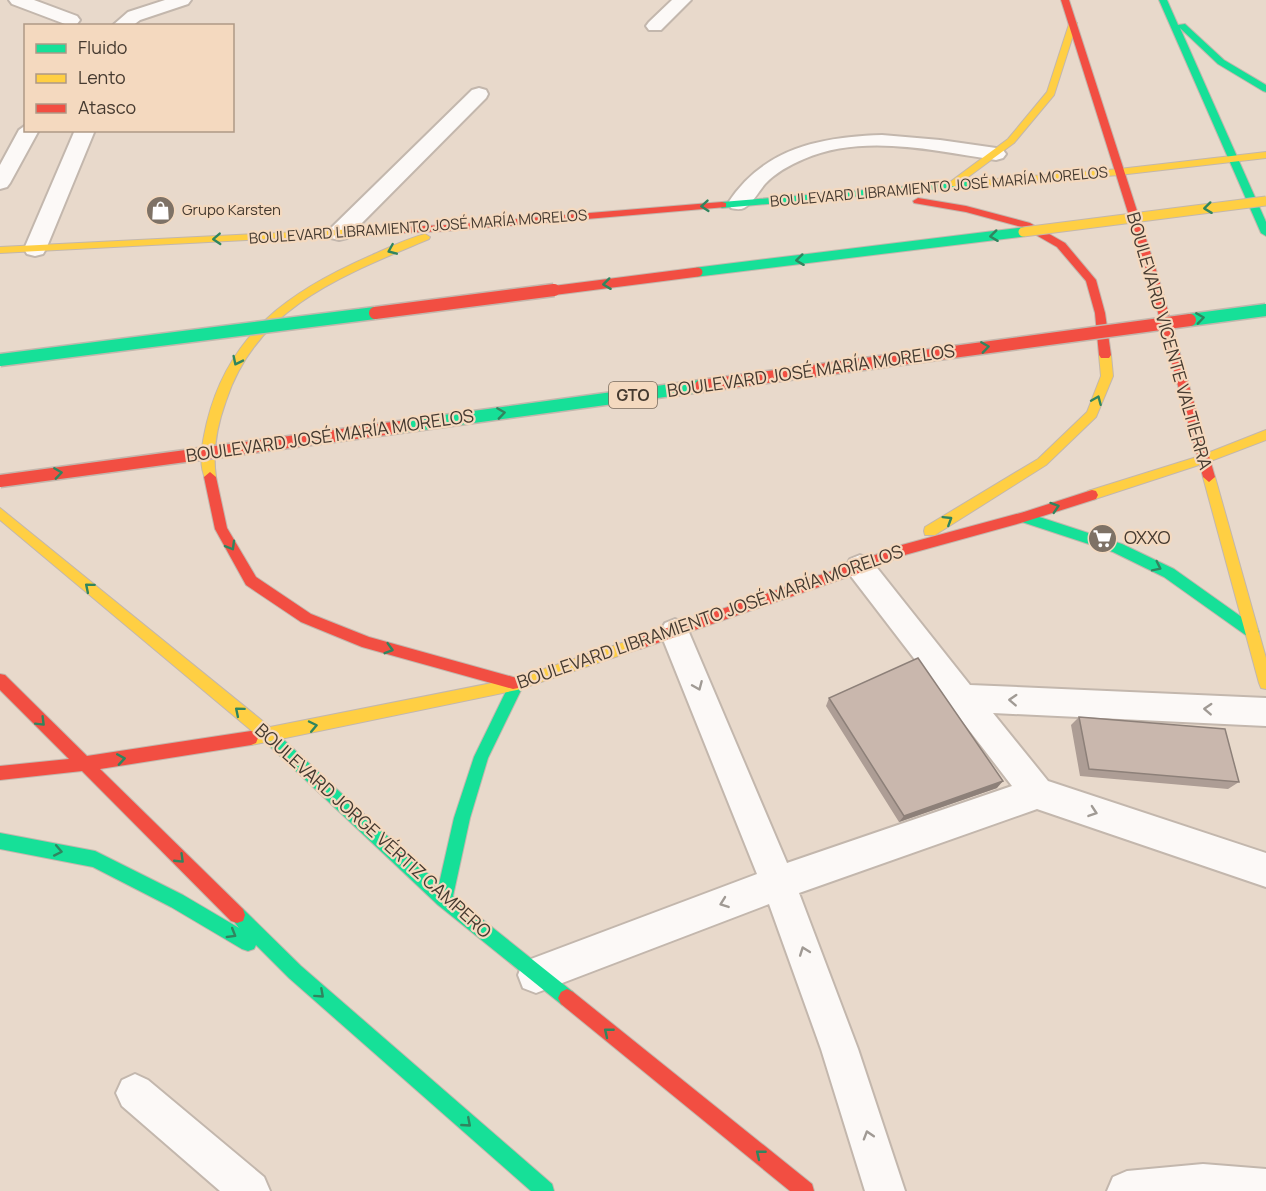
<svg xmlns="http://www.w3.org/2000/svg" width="1266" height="1191" font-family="Manrope,sans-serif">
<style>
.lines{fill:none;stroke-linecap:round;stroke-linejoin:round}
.lane-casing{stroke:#c3b7ad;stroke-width:4}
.fast-casing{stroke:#c3b7ad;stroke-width:2}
.slow-casing{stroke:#c3b7ad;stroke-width:2}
.jam-casing{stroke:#c3b7ad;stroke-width:2}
.lane{fill:#fcf9f7;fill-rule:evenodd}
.fast{fill:#16e098;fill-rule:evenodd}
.slow{fill:#ffcf43;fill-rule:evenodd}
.jam{fill:#f24e42;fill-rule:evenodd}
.fast-bridge-far1-casing{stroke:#c3b7ad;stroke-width:11;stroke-linecap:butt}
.fast-bridge-casing{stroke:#c3b7ad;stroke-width:15;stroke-linecap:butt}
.slow-bridge-casing{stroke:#c3b7ad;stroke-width:11;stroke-linecap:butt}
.jam-bridge-far1-casing{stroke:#c3b7ad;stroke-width:11;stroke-linecap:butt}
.jam-bridge-casing{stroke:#c3b7ad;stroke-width:15;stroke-linecap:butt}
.fast-bridge-far1{stroke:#16e098;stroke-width:9}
.fast-bridge{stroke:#16e098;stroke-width:12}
.slow-bridge{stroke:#ffcf43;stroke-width:9}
.jam-bridge-far1{stroke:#f24e42;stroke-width:9}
.jam-bridge{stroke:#f24e42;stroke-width:12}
.wall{fill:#ad9d95}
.shaded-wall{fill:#8d8079}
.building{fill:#c9b7ad;stroke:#8d8079;stroke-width:1.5}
.oneway{stroke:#30855f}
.oneway2{stroke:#a09a94}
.labels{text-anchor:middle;stroke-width:4.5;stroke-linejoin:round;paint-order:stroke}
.far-street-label{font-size:15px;fill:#453a30;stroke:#f4d9bf}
.far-poi-label{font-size:15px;fill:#453a30;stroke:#f4d9bf;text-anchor:start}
.shield{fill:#f4d9bf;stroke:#7a6a5b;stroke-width:1.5}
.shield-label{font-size:16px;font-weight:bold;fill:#453a30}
.street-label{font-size:18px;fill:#453a30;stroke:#f4d9bf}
.poi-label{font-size:18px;fill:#453a30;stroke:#f4d9bf;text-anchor:start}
</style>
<rect width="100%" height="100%" fill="#e8d9cb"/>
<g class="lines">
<defs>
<path id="lane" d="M9 0H34L77 16 80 20 77 24H65L12 4Z
M165 0H191L188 4 140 20 132 26H112L128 12Z
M672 0H691L661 30H649L646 26 649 22Z
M479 88 486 90 488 94 486 98 347 238 339 240 331 238 328 233 331 228 472 90Z
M26 125V130H39L10 183 7 187 0 189V165L19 130Z
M75 130H95L46 249 43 254 35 256 27 254 24 249Z
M882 135 940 140 996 148 1003 150 1006 154 1003 158 996 160C936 151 863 133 804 159 790 165 776 172 765 184 759 191 752 204 744 208 740 210 735 209 731 208L728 203C764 148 820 137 882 135Z
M860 555 870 559 970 685 1266 698V726L993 713 1048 781 1266 853V887L1037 809 799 893 858 1049 905 1191H865L821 1049 769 904 536 993 523 988 518 975 523 962 757 874 660 632 665 623 675 619 685 623 787 863 1012 786 850 575 846 567 850 559Z
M135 1074 148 1080 264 1177 270 1191H220L122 1106 116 1093 122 1080Z
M1203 1164 1266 1169V1191H1107L1113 1177 1127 1171Z"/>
<path id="fast" d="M1159 0H1167L1178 25 1185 24 1224 60 1266 85V92L1263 91 1218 64 1180 28 1266 222V236L1261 233Z
M971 181 974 182V186L722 208 717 205 722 202Z
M1024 512 1122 544 1174 569 1257 628 1259 632 1257 636 1252 638 1247 636 1164 577 1113 552 1019 521 1018 517Z
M517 678 522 679 524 684 488 758 470 818 453 896 573 992 576 998 573 1004 567 1007 561 1004 438 905 261 738 259 733 261 728 266 726 271 728 439 884 454 818 474 757 512 679Z
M0 833 95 851 183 895 239 928 229 915 231 909 237 907 243 909 301 966 552 1184 554 1191H531L289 978 256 945 254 949 248 951 242 949 171 907 93 867 0 849Z"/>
<path id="slow" d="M1070 21 1077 23 1054 95 1014 143 956 186H950V182L1008 139 1047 92Z
M1266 152V158L1119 175 971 187 966 184 971 181 1119 169Z
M356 229 360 230V234L0 253V247Z
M425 234 430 237 429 239C344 275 257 306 226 401 217 426 212 450 216 477L210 482 206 480C197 463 203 440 207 422 229 333 290 291 370 256 388 248 406 239 425 234Z
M1105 351 1111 355 1113 376 1096 417 1046 465 935 535H925L924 531 925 527 1038 459 1087 412 1101 376 1099 355Z
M1266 430V440L1208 462 1092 500 1086 495 1088 491 1200 456Z
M1209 472 1215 477 1266 658V689L1261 688 1259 683 1203 477Z
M0 508 270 727 517 678 640 637 645 639 647 643 645 647 517 690 251 745 246 743 244 738 246 733 252 731 0 520Z"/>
<path id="jam" d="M1061 0H1069L1158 276 1215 477 1209 482 1203 477 1148 276Z
M918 198 966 206 1030 223 1065 243 1096 280 1105 313 1111 355 1109 358H1101L1099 355 1095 313 1086 281 1057 247 1022 227 966 212 914 203 913 201Z
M722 202 726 203V207L446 231 356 235 351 232 356 229 446 225Z
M210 472 216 477 227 528 256 577 311 614 369 637 513 677 518 678 520 683 518 688 513 689 362 647 301 622 246 585 215 529 204 477Z
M1092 490 1096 491 1098 495 1096 499 1024 522 901 556 865 571 640 649 635 647 633 643 635 639 855 563 898 546 1024 512Z
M0 674 5 675 87 756 251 731 256 733 258 738 256 743 251 745 100 769 243 909 245 915 243 921 237 923 231 921 82 771 0 780V766L69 759 0 690Z
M567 989 573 992 812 1184 814 1191H790L561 1004 558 998 561 992Z"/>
</defs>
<use href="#lane" class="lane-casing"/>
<use href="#fast" class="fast-casing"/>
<use href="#slow" class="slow-casing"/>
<use href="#jam" class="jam-casing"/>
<use href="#lane" class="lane"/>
<use href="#fast" class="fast"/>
<use href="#slow" class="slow"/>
<use href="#jam" class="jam"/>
<defs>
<path id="fast-bridge-far1" d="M698 272 1023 232"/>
<path id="fast-bridge" d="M1190 320 1266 310
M0 360 375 313
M400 427 701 386"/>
<path id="slow-bridge" d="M1023 232 1266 201"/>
<path id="jam-bridge-far1" d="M542 292 698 272"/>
<path id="jam-bridge" d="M375 313 554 290
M701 386 1190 320
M0 481 400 427"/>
</defs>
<use href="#fast-bridge-far1" class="fast-bridge-far1-casing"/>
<use href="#fast-bridge" class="fast-bridge-casing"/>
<use href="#slow-bridge" class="slow-bridge-casing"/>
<use href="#jam-bridge-far1" class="jam-bridge-far1-casing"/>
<use href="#jam-bridge" class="jam-bridge-casing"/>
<use href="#fast-bridge-far1" class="fast-bridge-far1"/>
<use href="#fast-bridge" class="fast-bridge"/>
<use href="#slow-bridge" class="slow-bridge"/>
<use href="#jam-bridge-far1" class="jam-bridge-far1"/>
<use href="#jam-bridge" class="jam-bridge"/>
</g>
<path class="wall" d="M829 698 997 788 899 822 826 706Z
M1079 717 1239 782 1228 789 1080 776 1071 725Z"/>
<path class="shaded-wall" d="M1003 781 997 788 899 822 904 816Z"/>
<path class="building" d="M918 658 1003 781 904 816 829 698Z
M1079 717 1225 729 1239 782 1089 769Z"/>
<defs><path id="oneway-chevron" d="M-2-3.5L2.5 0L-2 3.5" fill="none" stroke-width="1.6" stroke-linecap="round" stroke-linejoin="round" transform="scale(1.5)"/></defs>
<g class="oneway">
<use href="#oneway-chevron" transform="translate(705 206) rotate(175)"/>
<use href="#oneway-chevron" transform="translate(1208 208) rotate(173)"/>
<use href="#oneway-chevron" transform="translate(994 236) rotate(173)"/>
<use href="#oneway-chevron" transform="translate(217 239) rotate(177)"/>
<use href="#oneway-chevron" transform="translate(392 250) rotate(157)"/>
<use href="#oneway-chevron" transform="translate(800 260) rotate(173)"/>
<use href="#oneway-chevron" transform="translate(607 284) rotate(173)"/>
<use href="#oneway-chevron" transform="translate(1200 318) rotate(-8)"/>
<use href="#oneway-chevron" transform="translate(985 347) rotate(-8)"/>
<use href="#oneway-chevron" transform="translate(237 361) rotate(116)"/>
<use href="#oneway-chevron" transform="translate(1097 400) rotate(-67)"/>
<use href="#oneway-chevron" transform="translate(501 413) rotate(-8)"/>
<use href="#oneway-chevron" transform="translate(58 473) rotate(-8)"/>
<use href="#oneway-chevron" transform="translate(1055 507) rotate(-18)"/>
<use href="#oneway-chevron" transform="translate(948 520) rotate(-32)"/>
<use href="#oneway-chevron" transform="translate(231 546) rotate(60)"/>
<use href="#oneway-chevron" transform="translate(1157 567) rotate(26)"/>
<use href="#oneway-chevron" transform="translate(89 587) rotate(-140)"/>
<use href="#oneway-chevron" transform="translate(389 649) rotate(16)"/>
<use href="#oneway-chevron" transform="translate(239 711) rotate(-140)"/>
<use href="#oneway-chevron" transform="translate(41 722) rotate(45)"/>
<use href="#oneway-chevron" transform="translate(313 726) rotate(-12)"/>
<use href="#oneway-chevron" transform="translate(121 759) rotate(-9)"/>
<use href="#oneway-chevron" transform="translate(58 851) rotate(11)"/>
<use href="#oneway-chevron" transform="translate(180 859) rotate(44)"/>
<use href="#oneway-chevron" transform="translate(232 934) rotate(31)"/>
<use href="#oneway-chevron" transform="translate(320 994) rotate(42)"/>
<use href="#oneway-chevron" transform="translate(608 1032) rotate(-141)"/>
<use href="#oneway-chevron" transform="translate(467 1123) rotate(41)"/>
<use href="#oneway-chevron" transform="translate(760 1154) rotate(-141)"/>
</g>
<g class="oneway2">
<use href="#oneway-chevron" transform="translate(698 686) rotate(67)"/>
<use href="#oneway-chevron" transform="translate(1013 700) rotate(-177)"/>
<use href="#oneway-chevron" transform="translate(1208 709) rotate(-177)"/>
<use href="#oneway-chevron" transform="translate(1093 812) rotate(19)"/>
<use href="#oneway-chevron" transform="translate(724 903) rotate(160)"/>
<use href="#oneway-chevron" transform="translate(804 951) rotate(-110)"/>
<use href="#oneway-chevron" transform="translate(868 1135) rotate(-107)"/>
</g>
<defs>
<symbol id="shop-disc" viewBox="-11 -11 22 22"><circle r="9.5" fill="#7e7266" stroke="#f4d9bf"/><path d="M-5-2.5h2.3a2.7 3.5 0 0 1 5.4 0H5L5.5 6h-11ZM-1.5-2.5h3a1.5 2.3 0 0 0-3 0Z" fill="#fff"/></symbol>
<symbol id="supermarket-disc" viewBox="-11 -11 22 22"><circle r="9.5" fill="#7e7266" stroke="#f4d9bf"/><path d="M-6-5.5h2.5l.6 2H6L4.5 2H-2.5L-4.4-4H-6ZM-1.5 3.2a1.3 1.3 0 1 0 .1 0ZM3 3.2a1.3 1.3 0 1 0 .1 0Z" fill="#fff"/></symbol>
</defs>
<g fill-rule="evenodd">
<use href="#shop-disc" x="144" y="194" width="33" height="33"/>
<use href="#supermarket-disc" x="1086" y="522" width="33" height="33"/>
</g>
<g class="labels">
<g class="far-street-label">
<text transform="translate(939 187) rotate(-5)" y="5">BOULEVARD LIBRAMIENTO JOSÉ MARÍA MORELOS</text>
<text transform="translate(418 227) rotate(-4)" y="5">BOULEVARD LIBRAMIENTO JOSÉ MARÍA MORELOS</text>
</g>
<g class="far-poi-label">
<text x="182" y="215">Grupo Karsten</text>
</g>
<rect class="shield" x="609" y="382" width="48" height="26" rx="4.5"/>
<g class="shield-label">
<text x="633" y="401">GTO</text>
</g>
<g class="street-label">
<text transform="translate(1169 341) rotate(74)" y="6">BOULEVARD VICENTE VALTIERRA</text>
<text transform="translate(811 371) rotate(-8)" y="6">BOULEVARD JOSÉ MARÍA MORELOS</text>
<text transform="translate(330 436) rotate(-8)" y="6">BOULEVARD JOSÉ MARÍA MORELOS</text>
<text transform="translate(710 617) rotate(-19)" y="6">BOULEVARD LIBRAMIENTO JOSÉ MARÍA MORELOS</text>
<text transform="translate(373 831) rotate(42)" y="6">BOULEVARD JORGE VÉRTIZ CAMPERO</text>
</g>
<g class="poi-label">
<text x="1124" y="544">OXXO</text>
</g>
</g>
<rect x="24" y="24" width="210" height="108" fill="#f4d9bf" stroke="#ae9986" stroke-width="1.5"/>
<rect x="36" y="44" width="30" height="9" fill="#16e098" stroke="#ae9986" stroke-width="1.5"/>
<text x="78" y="54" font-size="18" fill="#453a30">Fluido</text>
<rect x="36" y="74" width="30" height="9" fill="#ffcf43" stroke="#ae9986" stroke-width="1.5"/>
<text x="78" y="84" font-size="18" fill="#453a30">Lento</text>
<rect x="36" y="104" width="30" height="9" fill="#f24e42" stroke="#ae9986" stroke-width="1.5"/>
<text x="78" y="114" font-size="18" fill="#453a30">Atasco</text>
</svg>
